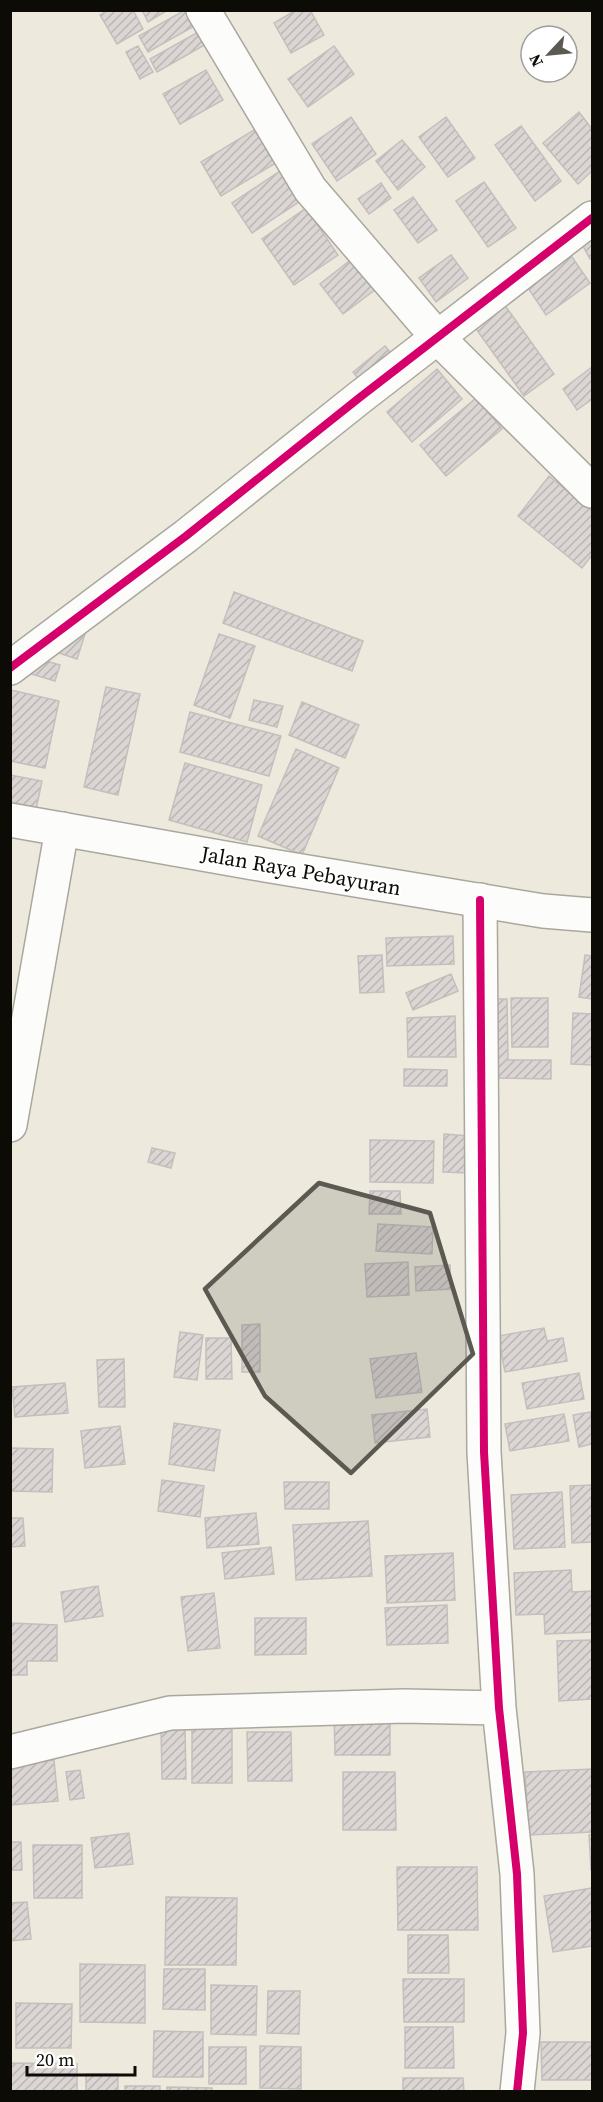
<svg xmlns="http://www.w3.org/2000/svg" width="603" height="2102" font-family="'Source Serif 4',serif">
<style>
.building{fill:url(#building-hatch);stroke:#c4bfbd;stroke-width:1.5}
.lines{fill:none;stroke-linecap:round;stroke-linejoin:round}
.street-casing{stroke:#aaa79e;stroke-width:36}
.secondary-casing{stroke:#aaa79e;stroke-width:36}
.street{stroke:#fcfcfa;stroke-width:33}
.secondary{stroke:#fcfcfa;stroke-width:33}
.cycleway-casing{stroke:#fff;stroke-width:11}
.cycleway{stroke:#d6006c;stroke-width:8}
.marked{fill:#5b5951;fill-opacity:0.2;stroke:#5b5951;stroke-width:4.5;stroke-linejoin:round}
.labels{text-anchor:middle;stroke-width:4.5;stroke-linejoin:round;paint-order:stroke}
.street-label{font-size:21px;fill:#0d0b05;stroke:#fff}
</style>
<defs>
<pattern id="building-hatch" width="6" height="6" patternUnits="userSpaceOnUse" patternTransform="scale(1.5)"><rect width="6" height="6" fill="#dbd5d4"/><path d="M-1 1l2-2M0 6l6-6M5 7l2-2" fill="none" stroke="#bbb6b4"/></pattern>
</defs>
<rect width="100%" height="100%" fill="#edeadd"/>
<path class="building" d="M108 10H133L143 29 117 44 100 15Z
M142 10H168L148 22Z
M185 10H191L198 24 148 52 139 36Z
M296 10H310L324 35 291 53 274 23Z
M200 31 208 43 157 72 150 59Z
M138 46 153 72 140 79 126 52Z
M334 46 354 74 308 107 288 79Z
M206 70 223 100 180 124 163 94Z
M579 112 592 129V171L578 184 543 143Z
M351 117 376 154 337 181 312 144Z
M446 117 475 158 448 177 419 137Z
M521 126 561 181 535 201 495 145Z
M259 127 279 161 221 196 201 162Z
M402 140 425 167 398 190 376 161Z
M280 171 299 202 252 233 232 203Z
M484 182 516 228 488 247 456 201Z
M381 183 391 198 369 214 358 199Z
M413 197 437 230 418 243 394 210Z
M306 208 338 255 294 285 262 239Z
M592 227V258L590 259 577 235Z
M570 254 590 283 546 315 526 285Z
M451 255 468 278 436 302 419 278Z
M353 258 376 289 343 314 320 284Z
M504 304 554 374 524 396 474 326Z
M385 346 398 361 366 388 353 372Z
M592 367V399L577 410 563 389Z
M437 369 462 399 412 442 387 412Z
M476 398 502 429 446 476 420 445Z
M549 476 592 511V555L582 568 518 516Z
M234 592 363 641 352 671 223 623Z
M68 626 86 631 77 659 59 653Z
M219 634 255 646 230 718 194 705Z
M30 656 60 665 55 681 25 672Z
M106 687 140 694 118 795 84 787Z
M11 690 59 701 45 768 10 761Z
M254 700 283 706 277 727 249 720Z
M302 702 359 725 345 758 289 735Z
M190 712 281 736 269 776 180 752Z
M296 749 339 768 302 855 258 836Z
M185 763 262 785 247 842 169 820Z
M10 775 42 781 35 814 10 808Z
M453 936 454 964 387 966 386 938Z
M382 955 384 992 360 993 358 956Z
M585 955 592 956V999L579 997Z
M451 974 458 991 413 1010 406 993Z
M511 998H548V1047H512Z
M490 999H507L508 1060H551V1079L491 1078Z
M573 1013 592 1014V1065L571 1064Z
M455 1016 456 1057H408L407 1018Z
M404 1069 447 1070V1086H404Z
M444 1134 470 1136 468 1173 443 1172Z
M370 1140 434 1141 433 1183 370 1182Z
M152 1148 175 1153 171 1168 148 1162Z
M370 1191H400L401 1214H369Z
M378 1224 433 1227 432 1254 376 1251Z
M408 1262 409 1295 367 1297 365 1264Z
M450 1265 451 1289 416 1291 415 1267Z
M260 1324V1372H242V1325Z
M544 1328 547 1341 563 1338 567 1361 505 1372 498 1336Z
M180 1332 203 1335 197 1380 174 1377Z
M206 1338H231L232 1379H206Z
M416 1353 422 1392 376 1398 370 1359Z
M124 1359 125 1407H99L97 1360Z
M579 1373 584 1399 527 1409 522 1383Z
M65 1383 68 1413 15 1417 12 1387Z
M427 1409 430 1437 375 1443 372 1415Z
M591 1412 592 1444 579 1447 573 1415Z
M564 1414 569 1441 510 1451 505 1424Z
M174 1423 220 1430 214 1471 169 1464Z
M120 1426 125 1464 85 1468 81 1431Z
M10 1448 53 1449 52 1492 10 1491Z
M162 1480 204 1486 200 1517 158 1511Z
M284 1482H329V1509H285Z
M592 1485V1542L572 1543 570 1486Z
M562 1492 565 1547 514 1549 511 1495Z
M256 1513 259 1544 207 1548 205 1518Z
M10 1518H23L25 1546 10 1547Z
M368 1521 372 1576 296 1580 293 1525Z
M271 1547 274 1574 225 1579 222 1553Z
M453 1553 455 1600 387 1603 385 1556Z
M571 1570 572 1592 592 1591V1632L545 1634 544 1614 516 1615 514 1573Z
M98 1586 103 1616 65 1622 61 1592Z
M214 1593 220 1648 188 1651 181 1597Z
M447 1605 448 1643 387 1645 385 1608Z
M255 1618H306V1654L255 1655Z
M10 1623 57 1625V1661H27V1675H10Z
M592 1640V1699L559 1701 557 1641Z
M334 1713H390V1755H335Z
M161 1728H185L186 1779H162Z
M192 1728H232V1783H192Z
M247 1732H291L292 1781H248Z
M54 1760 58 1801 10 1805V1763Z
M592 1769V1832L529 1835 525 1772Z
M80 1770 84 1798 70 1800 66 1772Z
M343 1772H395L396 1830H343Z
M129 1833 133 1864 95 1868 91 1838Z
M592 1834V1870H591L589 1835Z
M10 1842H21L22 1870H10Z
M33 1845H82V1898H34Z
M397 1867H477L478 1930H398Z
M592 1888V1946L553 1952 544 1896Z
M166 1897 237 1898 236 1965H165Z
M27 1902 31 1939 10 1941V1903Z
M408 1935H448L449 1973H408Z
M80 1964 145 1965V2023L80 2022Z
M164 1969H205V2010L163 2009Z
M403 1979H464V2022H404Z
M211 1985 257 1986 256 2035 211 2034Z
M268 1991H300L299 2034 267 2033Z
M16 2003 72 2004 71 2048H16Z
M405 2027H453L454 2068H405Z
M154 2031 203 2032V2077H153Z
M541 2042H592V2080H542Z
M260 2046 301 2047V2089L260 2088Z
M209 2047H246V2084H209Z
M10 2063 77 2064V2092H10Z
M86 2074H118V2092H86Z
M403 2078H463L464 2092H403Z
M125 2086H160V2092H125Z
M167 2087 212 2088V2092H167Z"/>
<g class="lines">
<defs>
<path id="street" d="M203 10 310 189 438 338 592 491
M10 668 186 536 359 398 592 218
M480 900 484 1452 499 1708 517 1874 523 2033 517 2092
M10 1125 62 829
M10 1752 170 1713 404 1706 499 1708"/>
<path id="secondary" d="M10 820 265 865 543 911 592 915"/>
</defs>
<use href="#street" class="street-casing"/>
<use href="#secondary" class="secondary-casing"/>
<use href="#street" class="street"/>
<use href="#secondary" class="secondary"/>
<defs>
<path id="cycleway" d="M10 668 186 536 359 398 592 218
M480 900 484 1452 499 1708 517 1874 523 2033 517 2092"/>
</defs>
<use href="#cycleway" class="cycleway-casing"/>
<use href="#cycleway" class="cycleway"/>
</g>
<path class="marked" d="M319 1183 430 1213 473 1354 351 1473 265 1396 205 1289Z"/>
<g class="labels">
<g class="street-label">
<text transform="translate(301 871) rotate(10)" y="7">Jalan Raya Pebayuran</text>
</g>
</g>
<rect width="603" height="2102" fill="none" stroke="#0d0b05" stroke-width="24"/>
<g transform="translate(549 54) rotate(244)"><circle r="28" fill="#ffffff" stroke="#9e9d9b" stroke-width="1.5"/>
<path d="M0-4.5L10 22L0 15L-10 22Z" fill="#5b5951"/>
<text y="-9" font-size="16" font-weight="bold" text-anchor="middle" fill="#0d0b05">N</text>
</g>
<path d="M27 2066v9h108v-9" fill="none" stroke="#0d0b05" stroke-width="3"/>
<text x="36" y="2066" font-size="18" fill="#0d0b05" stroke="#ffffff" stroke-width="4.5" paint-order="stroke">20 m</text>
</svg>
